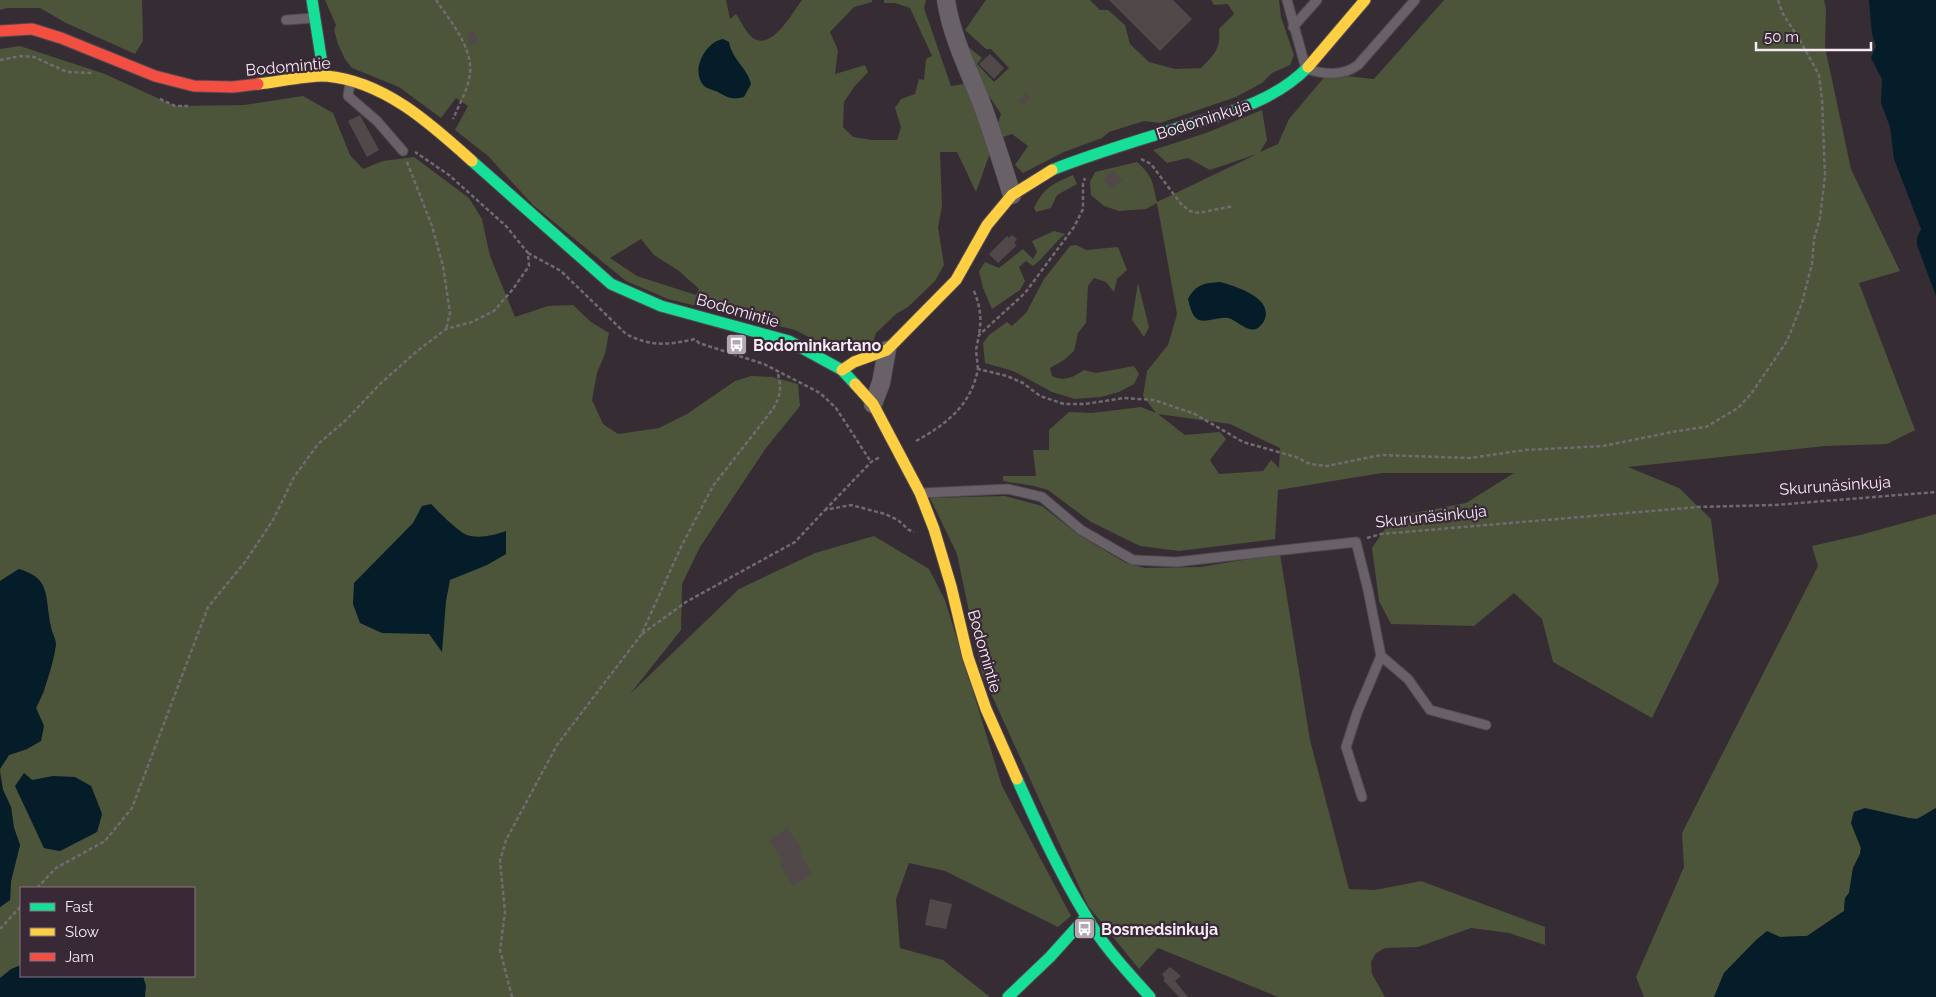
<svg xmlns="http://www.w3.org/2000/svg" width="1936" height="997" font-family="Raleway,sans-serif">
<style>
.green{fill:#4c543a;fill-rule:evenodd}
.water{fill:#051d29}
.building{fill:#514949}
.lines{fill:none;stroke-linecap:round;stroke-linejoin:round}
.lane-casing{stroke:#50494f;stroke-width:11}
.street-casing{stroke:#50494f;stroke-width:19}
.fast-casing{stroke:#50494f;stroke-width:13}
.slow-casing{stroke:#50494f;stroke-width:13}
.jam-casing{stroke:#50494f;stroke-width:13}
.path{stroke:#716b70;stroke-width:2.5;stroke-dasharray:4 2.5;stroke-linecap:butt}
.lane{stroke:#686167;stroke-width:9}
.street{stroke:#686167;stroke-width:18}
.fast{stroke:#16e098;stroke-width:11}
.slow{stroke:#ffcf43;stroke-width:11}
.jam{stroke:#f24e42;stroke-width:11}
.labels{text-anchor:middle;stroke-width:4.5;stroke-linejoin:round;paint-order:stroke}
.street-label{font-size:16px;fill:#f6ebf5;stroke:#392937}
.poi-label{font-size:16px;font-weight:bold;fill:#f6ebf5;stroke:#392937;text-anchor:start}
</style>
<rect width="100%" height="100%" fill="#362c34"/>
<path class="green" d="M0 0H142L143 41 135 54 66 23 40 8H7L0 10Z
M325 0H726L730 19 736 14C741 21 746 33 753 38 772 51 792 13 802 0H872V2L854 7 830 32 838 50 835 74 865 65 868 72 854 87 844 102 843 127 853 137 872 140H897L901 127 895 108 901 99 915 94 919 79 924 80 926 59 932 56 910 8 895 3H884V0H926L924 8 951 86 964 84 985 132 990 153 976 192 957 152H940L942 206 938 227 944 265 935 281 908 307 896 314 876 333 873 342 857 349 822 344 795 330 668 299 626 281 533 205 488 156 455 130 468 106 456 98 441 118 399 87 352 68 345 59 338 44 334 30 336 25ZM641 239 654 255 679 271 699 289 696 295 637 276 610 258Z
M986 0H1090L1100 10H1108L1125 25 1130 44 1149 62 1175 69 1201 68C1214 55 1221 49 1219 29L1234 14 1228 4 1214 5 1211 0H1279L1281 17 1294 55 1290 65 1272 73 1262 83 1236 97 1160 123 1144 121 1109 132 1102 138 1064 152 1023 173 1015 165 1028 146 1012 134 1003 137 998 123 1001 114 985 90 966 45 982 58 977 64 994 82 1009 68 991 49H986L965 30Z
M1444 0H1824L1826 9 1825 47 1851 169 1900 271 1859 283 1915 430 1887 444 1825 446 1628 467 1679 488 1711 519 1719 582 1652 718 1553 662 1542 619 1514 593 1474 626 1391 624 1379 601 1372 548 1393 517 1466 503 1514 473H1382L1278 490 1275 539 1179 551 1140 546 1091 522 1048 490 1034 486 1003 481V476H1036L1033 450H1049V430L1069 412 1092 413 1141 407 1156 413 1143 396 1147 371 1168 345 1177 314 1157 203 1146 209 1119 211 1104 206 1091 195 1090 182 1095 172 1137 162C1154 178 1152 181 1157 202L1257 154 1210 170 1188 158 1167 163 1153 150 1206 133 1262 110 1267 140 1260 152 1278 144 1289 119 1327 74 1374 79ZM1158 414 1230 424 1280 448 1279 468 1271 460 1263 471 1219 474 1210 460 1226 439 1220 432 1185 435Z
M20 46 105 74 175 106 244 105 303 96 333 113 350 155 363 169 383 161 414 157 469 198 482 219 490 256 515 317 548 306 573 305 591 322 609 333 605 354 597 373 592 400 603 424 618 434 659 428 687 414 735 381 751 376 772 377 798 384 800 406 766 448 700 547 682 584 681 630 630 694 739 589 815 553 874 536 929 569 945 600 1002 786 1071 916 1058 927 945 871 909 863 896 899 900 948 943 960 990 997H0V907L10 900 11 881 20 845 14 828 11 807 3 790 0 769 9 755 27 749 44 726 36 708 44 692 56 643 51 628 47 603 19 569 0 581V49ZM24 773 32 780 91 786 102 814 97 831 60 851 44 848 35 827ZM21 888H194V976H21Z
M1073 175 1077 184 1057 195 1051 208 1036 212 1034 208C1044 187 1053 184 1073 175Z
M1054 231 1065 234C1053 244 1045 257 1033 266L1026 261 1019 267 1025 281 1020 290 992 309 983 288 979 271 985 262 999 268 1023 249 1033 259 1037 252 1032 241Z
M1076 245 1086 250 1118 247 1127 270 1117 279 1114 292 1106 282 1094 278 1088 286 1086 323 1078 333 1074 351 1064 360 1050 368 1052 376C1065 382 1073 377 1084 370L1096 373 1134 366 1139 374 1134 384 1119 392 1101 397 1075 399 1052 392 1013 371 985 363 983 343 989 335 1007 322 1012 326 1026 313 1044 279 1070 246Z
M1138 283 1149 327 1144 337 1132 320Z
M1005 496 1042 506 1079 535 1126 563 1145 568 1200 567 1280 554 1310 740 1349 889 1375 890 1421 881 1545 927V945L1509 933 1471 928 1418 947 1385 948 1376 953 1371 962 1372 974 1385 997H1278L1158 948 1139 969 1088 906 982 674 957 554 930 498Z
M1936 514V808C1930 811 1922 818 1915 819 1894 821 1878 804 1854 812L1851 823 1861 848 1860 854 1853 868 1849 893 1845 898 1844 911 1807 936 1780 937 1773 934 1760 937 1724 973 1714 997H1644L1636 977 1684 867 1682 833 1818 566 1812 546 1860 535Z"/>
<path class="water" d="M1869 0H1936V296L1917 245V238L1921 229 1894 159 1890 127 1881 103 1882 79 1871 58 1876 46 1872 34Z
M723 39 729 42C732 60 747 67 751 84L744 97C733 100 728 98 718 92 714 90 708 89 704 86 690 71 705 42 723 39Z
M1220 282C1235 286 1275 298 1264 321 1262 324 1259 328 1256 329 1246 332 1237 320 1228 318 1219 316 1204 324 1197 319 1191 314 1190 306 1188 299 1196 284 1205 283 1220 282Z
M431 504C439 512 457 531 467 535 479 539 495 535 506 531V554L487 565 450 580 446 601 442 652 429 634 382 633 360 623 353 604 354 583 413 523 422 506Z
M19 569C53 579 44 598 51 627 52 633 56 639 56 645 53 665 45 690 36 708L44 726 41 741 27 749 9 755 0 769V581Z
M24 773 32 780 53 776 75 777 91 786 102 814 97 832 60 851 44 848 15 786Z
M0 775 3 790 11 807 14 828 20 845 11 881 10 900 0 907Z
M1865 808 1909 818 1917 819 1936 808V997H1714L1724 973 1756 940 1767 931 1780 937 1807 936 1844 911 1845 898 1849 893 1853 868 1860 854 1861 848 1851 823 1854 812Z
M21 965V976H66L67 977 143 976 146 986 145 997H0V978L11 969Z"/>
<path class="building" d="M1109 0H1173L1192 19 1160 51Z
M474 31 478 41 471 45 467 35Z
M990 54 1004 68 994 79 979 64Z
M1027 93 1031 98 1022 105 1018 101Z
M360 115 379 150 367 157 348 121Z
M1113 170 1122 180 1111 189 1103 179Z
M1012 235 1017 239 1014 243 1017 245 998 263 989 254 1007 236 1009 238Z
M788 828 802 851 799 852 812 874 793 886 779 863 782 861 769 840Z
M930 899 952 904 946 929 925 925Z
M1170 967 1181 976 1175 981 1188 997H1179L1163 980 1165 979 1162 974Z"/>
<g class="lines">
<defs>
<path id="lane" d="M1287 0 1306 69C1324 74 1342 77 1358 65L1415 0
M286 20 314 18
M1293 27 1317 0
M350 83 348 96 377 121 403 151
M923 493 1008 489 1042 497 1081 530 1133 560 1176 562 1356 542 1368 590 1381 656 1357 713 1346 747 1362 797
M1381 656 1408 679 1430 710 1486 725"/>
<path id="street" d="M946 0C951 34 967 67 980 99 992 131 1002 163 1012 195
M873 404 881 383 887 350"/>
<path id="fast" d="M312 0 324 76
M472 161 611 284 661 306 789 341 842 370 855 384
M1052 170C1092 154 1133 142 1175 129 1222 114 1272 104 1308 67
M1017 779C1038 826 1059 872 1086 916 1103 946 1127 971 1150 997
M1008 997 1050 957 1086 917"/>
<path id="slow" d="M1308 67 1365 0
M258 84C277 82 309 75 326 76 384 81 431 124 472 161
M842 370 854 362 887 350 956 280 987 225 1012 195 1052 170
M855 384 873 404 920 493 934 529 951 586 968 657 986 709 1017 779"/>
<path id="jam" d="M0 31 32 29 61 38 155 76 194 86 233 87 258 84"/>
</defs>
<use href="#lane" class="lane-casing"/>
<use href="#street" class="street-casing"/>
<use href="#fast" class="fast-casing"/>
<use href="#slow" class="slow-casing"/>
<use href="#jam" class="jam-casing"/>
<path class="path" d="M436 0C450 21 473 47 470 74 468 89 459 105 453 119
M0 60 21 56 34 57 67 72 92 73
M160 99 175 106H188
M1141 159 1151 164 1181 204 1190 211 1199 213 1233 206
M407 162 432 226 443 266 450 313 446 329
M528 253 561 271 626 334C651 347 668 345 695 339L699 343 764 364 820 393 836 408 871 462
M974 291C980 306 982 318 979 334
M978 369 976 350 979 335 1025 293 1074 227 1083 209V184L1085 178
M916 441C947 424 971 405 978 369L1007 376 1023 383 1040 396 1064 404H1085L1124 398 1154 400 1195 414 1243 442 1296 457 1310 464 1327 466 1381 455 1470 458 1525 450 1603 446 1677 431 1706 427 1738 408 1751 394 1787 341 1802 303 1812 264 1814 239 1820 218 1825 176 1822 99 1819 75 1801 42 1783 14 1778 0
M825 510 871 462 880 457
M1367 538 1381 534 1698 507 1775 505 1936 492
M642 634 686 602 795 542 825 510 851 505 885 514 898 520 909 530 914 532
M37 888 56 868 105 841 132 808 208 607 245 562 273 520 294 477 318 444 346 420 380 384 416 352 446 329 472 322 494 311 513 289 529 266 528 253 506 226 449 175 415 152
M0 929 21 906
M512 997 500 950 505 912 500 861 506 840 557 745 641 635 682 545 713 486 773 409C781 395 782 387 777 371"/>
<use href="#lane" class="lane"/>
<use href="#street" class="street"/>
<use href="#fast" class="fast"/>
<use href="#slow" class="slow"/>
<use href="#jam" class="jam"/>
</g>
<defs>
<symbol id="bus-square" viewBox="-11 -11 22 22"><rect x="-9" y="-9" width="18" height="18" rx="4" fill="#b3a8b1" stroke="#392937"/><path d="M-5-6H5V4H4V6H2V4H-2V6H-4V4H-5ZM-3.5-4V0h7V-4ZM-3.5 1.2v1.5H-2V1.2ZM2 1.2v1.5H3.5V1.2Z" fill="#fff"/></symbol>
</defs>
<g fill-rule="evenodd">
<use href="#bus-square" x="724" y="332" width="25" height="25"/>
<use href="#bus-square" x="1072" y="916" width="25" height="25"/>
</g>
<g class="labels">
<g class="street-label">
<text transform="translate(288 66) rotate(-5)" y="6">Bodomintie</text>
<text transform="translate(1203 119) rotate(-18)" y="6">Bodominkuja</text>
<text transform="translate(738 310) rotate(16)" y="6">Bodomintie</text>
<text transform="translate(1835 485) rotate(-4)" y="6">Skurunäsinkuja</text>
<text transform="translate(1431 516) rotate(-6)" y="6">Skurunäsinkuja</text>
<text transform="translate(985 651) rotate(74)" y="6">Bodomintie</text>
</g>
<g class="poi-label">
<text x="753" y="351">Bodominkartano</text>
<text x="1101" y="935">Bosmedsinkuja</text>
</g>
</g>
<rect x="20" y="887" width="175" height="90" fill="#392937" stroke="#857783"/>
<rect x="30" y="903" width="25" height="8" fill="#16e098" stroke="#857783"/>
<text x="65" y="912" font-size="15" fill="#f6ebf5">Fast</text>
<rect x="30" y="928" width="25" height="8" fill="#ffcf43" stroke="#857783"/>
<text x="65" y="937" font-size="15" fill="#f6ebf5">Slow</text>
<rect x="30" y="953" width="25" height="8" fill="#f24e42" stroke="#857783"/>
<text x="65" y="962" font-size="15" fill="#f6ebf5">Jam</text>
<path d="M1756 42v8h115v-8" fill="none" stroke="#f6ebf5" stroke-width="2.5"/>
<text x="1764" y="42" font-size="15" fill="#f6ebf5" stroke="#392937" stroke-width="4" paint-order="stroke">50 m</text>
</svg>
